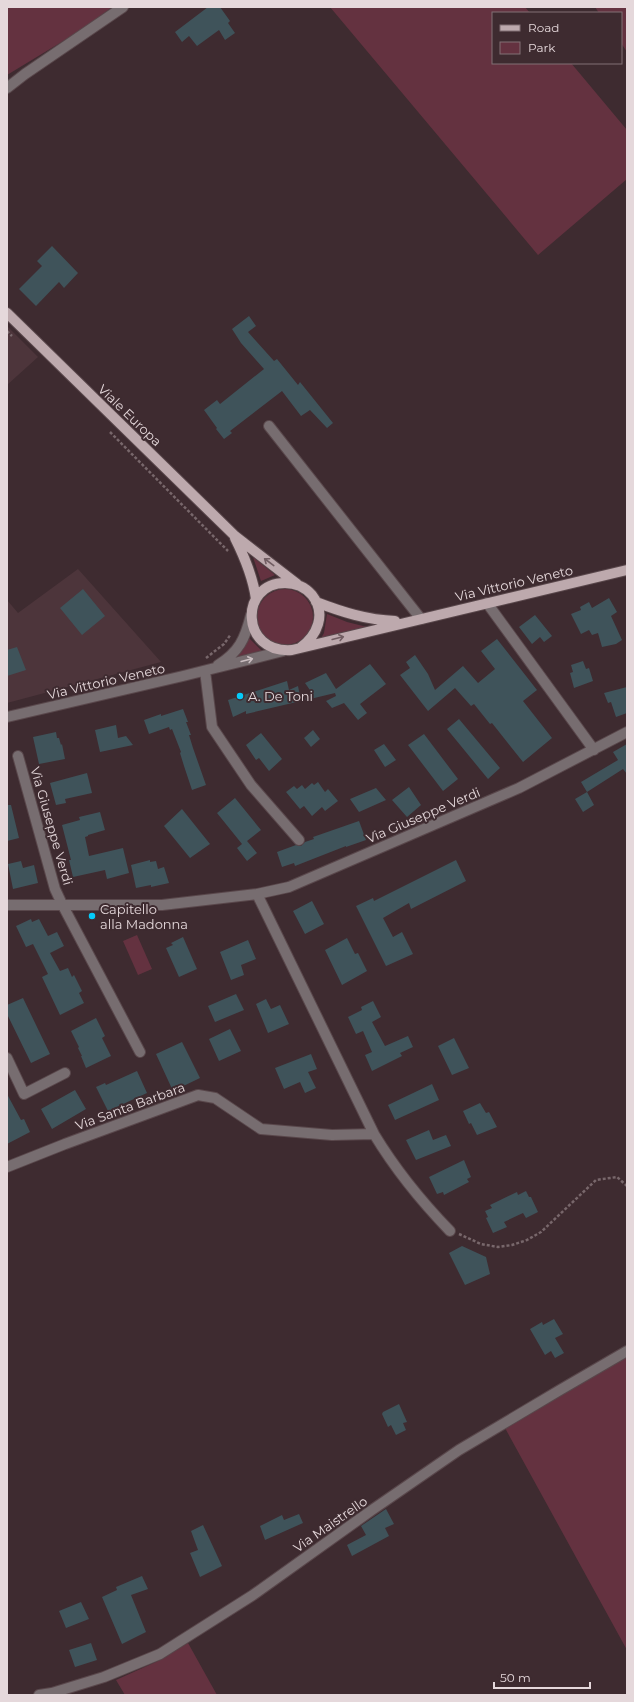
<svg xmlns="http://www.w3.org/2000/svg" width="634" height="1702" font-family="Montserrat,sans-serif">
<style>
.built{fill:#4d353b}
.green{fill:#643240}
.building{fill:#3f535a}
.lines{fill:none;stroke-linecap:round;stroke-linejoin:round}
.minor-casing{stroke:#59474b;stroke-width:12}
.major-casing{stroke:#59474b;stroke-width:12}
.path{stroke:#78676b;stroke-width:2.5;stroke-dasharray:3 2;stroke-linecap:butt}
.minor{stroke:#776d70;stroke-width:10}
.major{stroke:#bda9ad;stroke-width:10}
.oneway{stroke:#715d62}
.oneway2{stroke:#cabdc0}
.poi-dot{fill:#04cbf9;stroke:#3e2b30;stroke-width:1.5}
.labels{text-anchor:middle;stroke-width:4;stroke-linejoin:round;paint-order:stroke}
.street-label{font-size:13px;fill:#e5d8db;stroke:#3e2b30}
.poi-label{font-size:13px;fill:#e5d8db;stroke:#3e2b30;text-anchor:start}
</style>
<rect width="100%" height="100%" fill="#3e2b30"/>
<path class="built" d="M7 326 38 357 7 385Z
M78 569 161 662 7 703V600L18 613Z"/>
<path class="green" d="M7 7H112L83 29 7 75Z
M330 7H525L530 13H493V63H571L627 130V179L538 255Z
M595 7H627V52L621 43V13H599Z
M253 557 275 575 261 581Z
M257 617a28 28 0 1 1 56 0a28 28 0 1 1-56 0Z
M327 614 347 622 367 627 320 640 324 633Z
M248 639H250L265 654 231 663Z
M137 935 152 969 138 975 123 941Z
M627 1356V1650L505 1428Z
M188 1643 217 1695H125L116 1680 158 1661Z"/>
<path class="building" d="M208 7H220L230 21 228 23 235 33 225 40 219 30 197 46 189 36 182 42 175 32Z
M52 246 78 273 64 288 59 282 36 306 19 289 42 266 37 261Z
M249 316 256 326 248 332 274 361 277 359 298 385 300 382 333 423 327 428 310 410 301 416 282 391 230 431 232 433 224 439 216 429 217 428 204 410 217 400 220 404 264 369 241 343 232 329Z
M83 589 105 616 82 635 60 608Z
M609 598 617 612 611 616 622 640 616 644 602 647 598 633 592 635 589 630 581 634 571 614 581 610 580 607 589 602 592 608Z
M535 615 552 636 544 642 540 637 532 644 519 627Z
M497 639 537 690 523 701 552 738 523 762 492 723 490 724 474 704 471 706 455 688 428 711 400 675 410 668 406 662 415 655 428 674 435 690 463 666 478 683 495 669 481 651Z
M17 647 26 670 7 676V650Z
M583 661 586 669 589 668 593 681 574 688 570 673 573 672 571 665Z
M370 664 386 684 360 704 367 713 358 720 344 703 332 708 326 701 336 696 335 693 302 701 312 693 305 683 326 673 336 689Z
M287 681 289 690 298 686 301 701 246 714V711L233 717 228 700Z
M627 687V713L616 717 611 702 608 703 604 693Z
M183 709 188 722H186L191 735H189L193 748 206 785 192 790 184 766 180 753 181 752 172 729 170 730 169 727 149 734 144 720 161 714V716Z
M459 719 500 768 488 779 447 729Z
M116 725 118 738 126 736 133 745 100 752 95 730Z
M313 730 320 739 311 747 304 738Z
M56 732 57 738H59L61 745 62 744 65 759 39 764 33 737Z
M261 733 282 759 269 771 259 758 256 760 246 745Z
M424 734 458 779 443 791 408 745Z
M384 744 396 760 385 767 374 750Z
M627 744V774L623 769 587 792 581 782 618 760 613 752Z
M87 773 92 793 65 799 66 803 56 805 50 783Z
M318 782 325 792 328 789 338 801 325 811 322 807 312 816 304 806 300 809 286 792 294 786 297 789 302 785 305 789 312 783 314 785Z
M409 787 421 805 407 817 392 800Z
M376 788 386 800 359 812 350 799Z
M587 792 594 805 583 812 575 799Z
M235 798 261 830 247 841 257 853 247 861 237 848 242 844 217 813Z
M7 805H11L19 838 7 841Z
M182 809 210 844 190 858 164 826Z
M100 812 105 830 88 835V836L85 837 89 856 123 848 129 873 107 879 105 870 73 877 69 860H71L62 825 80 820 79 817Z
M359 821 366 840 346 847V846L295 866 294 863 282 867 277 852 296 845 301 846 305 842 314 839 313 837Z
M150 860V862L156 861 158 869 164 867 169 883 151 887V885L136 888 131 865Z
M456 860 466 881 411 909 409 903 383 918 393 937 402 932 413 954 386 966 356 906 373 898 374 901Z
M21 861 23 868 34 865 38 883 13 889 8 864Z
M312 901 324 924 305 934 293 911Z
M31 919 32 922 39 919 48 936 57 932 64 946 50 953 60 971 68 968 72 977 74 975 82 991 79 993 84 1003 60 1015 42 977 48 974 33 944 26 947 16 926Z
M183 937 197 969 179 977 166 948 173 945 171 943Z
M347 938 355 954 358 953 367 971 342 985 325 950Z
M248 940 256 959 241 965 244 975 231 980 220 952Z
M236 994 244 1010 215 1022 208 1006Z
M23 998 50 1054 31 1063 7 1014V1005Z
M266 999 271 1009 280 1005 289 1024 268 1033 256 1004Z
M373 1001 381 1017 372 1022 385 1046 408 1036 413 1047 400 1053 402 1056 372 1071 365 1055 372 1052 363 1031 356 1034 348 1017 362 1010 361 1007Z
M96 1018 105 1036 102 1038 111 1056 86 1068 81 1056H82L78 1048 79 1047 71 1031Z
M230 1029 241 1051 219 1061 209 1039Z
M454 1038 469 1068 452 1075 438 1046Z
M182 1042 200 1078 173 1091 156 1054Z
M311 1054 317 1069 308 1072 316 1088 305 1093 300 1082 284 1089 275 1068Z
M137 1071 147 1093 108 1111 96 1087 105 1083 106 1085Z
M432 1084 439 1100 395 1120 388 1105Z
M75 1090 86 1109 52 1129 41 1109Z
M7 1094 21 1120 24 1119 30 1132 7 1144Z
M480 1103 486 1113 489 1112 497 1127 477 1135 471 1123 469 1124 463 1111Z
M429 1130 433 1140 446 1135 451 1146 416 1160 406 1140Z
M464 1160 471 1177 467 1179 469 1182 444 1195 443 1192 437 1194 429 1177Z
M526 1191 529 1197H531L538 1212 526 1218 523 1213 504 1222 507 1227 493 1233 486 1218 488 1217 485 1211 492 1208 490 1205 517 1192 518 1195Z
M462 1246 486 1257 490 1274 465 1285 449 1253Z
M554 1319 563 1334 555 1338 564 1353 555 1358 551 1351 545 1355 530 1329 542 1322 543 1325Z
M399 1404 407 1422 403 1423 406 1430 396 1435 391 1425 388 1427 382 1414 383 1412Z
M386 1509 394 1524 385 1528 389 1536 352 1556 347 1545 366 1535 361 1526Z
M299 1514 303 1523 265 1540 260 1526 282 1515 284 1520Z
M203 1525 222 1566 200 1577 190 1553 198 1550 191 1531Z
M142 1576 148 1589 131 1595 146 1632 122 1644 102 1597 117 1590 116 1587Z
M81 1602 89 1619 66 1628 59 1611Z
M91 1643 97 1660 75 1667 69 1650Z"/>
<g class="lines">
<defs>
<path id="minor" d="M7 88 25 74 123 7
M269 426 421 619
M487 603 594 750
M218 665C239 652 245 639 251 615
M205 671 212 727 251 785 299 840
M7 717 183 676 283 651
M18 756 55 889 62 904 140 1052
M257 894 374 1134
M7 905H162L257 894 289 887 519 788 627 732
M7 1058 24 1094 65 1073
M7 1167 65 1144 198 1095 215 1098 261 1129 332 1135 374 1134C397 1172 420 1200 450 1231
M39 1695 52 1693 104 1677 160 1654 253 1595 372 1510 459 1450 560 1390 627 1351"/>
<path id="major" d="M7 313 235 536 297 584
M235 538C245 558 253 577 256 599
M316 602C342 612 367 620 395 621
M300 648C317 636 327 614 312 595 305 587 295 583 285 583 239 583 240 654 292 650L627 570"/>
</defs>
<use href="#minor" class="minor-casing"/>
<use href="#major" class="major-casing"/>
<path class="path" d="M7 331 12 336
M110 432 228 551
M206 658 224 644 231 634
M459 1234 481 1244 498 1247 512 1245 527 1240 541 1232 596 1180 617 1177 627 1186"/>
<use href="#minor" class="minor"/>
<use href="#major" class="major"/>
</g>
<defs><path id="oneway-shaft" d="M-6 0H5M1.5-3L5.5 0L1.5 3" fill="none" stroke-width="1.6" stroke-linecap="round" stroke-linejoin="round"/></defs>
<g class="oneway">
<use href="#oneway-shaft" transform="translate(269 562) rotate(-143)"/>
<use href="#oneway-shaft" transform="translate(338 638) rotate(-14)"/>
</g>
<use class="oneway2" href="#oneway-shaft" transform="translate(247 660) rotate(-14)"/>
<g class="poi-dot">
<circle cx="240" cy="696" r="4"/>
<circle cx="92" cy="916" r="4"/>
</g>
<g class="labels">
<g class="street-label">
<text transform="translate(130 415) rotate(44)" y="5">Viale Europa</text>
<text transform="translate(514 583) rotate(-13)" y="5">Via Vittorio Veneto</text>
<text transform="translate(106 681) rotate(-13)" y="5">Via Vittorio Veneto</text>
<text transform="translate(423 815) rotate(-23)" y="5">Via Giuseppe Verdi</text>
<text transform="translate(52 826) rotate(74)" y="5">Via Giuseppe Verdi</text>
<text transform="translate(130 1106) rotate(-20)" y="5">Via Santa Barbara</text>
<text transform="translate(330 1524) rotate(-35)" y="5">Via Maistrello</text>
</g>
<g class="poi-label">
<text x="248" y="701">A. De Toni</text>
<text x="100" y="914">Capitello<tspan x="100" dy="15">alla Madonna</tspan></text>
</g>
</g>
<rect width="634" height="1702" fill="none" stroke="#e5d8db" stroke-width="16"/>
<rect x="492" y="12" width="130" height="52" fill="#3e2b30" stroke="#817074"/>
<rect x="500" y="25" width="20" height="6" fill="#bda9ad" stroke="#817074"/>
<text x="528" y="32" font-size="12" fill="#e5d8db">Road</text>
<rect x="500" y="42" width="20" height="12" fill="#643240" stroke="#817074"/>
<text x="528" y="52" font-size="12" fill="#e5d8db">Park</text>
<path d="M494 1682v6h96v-6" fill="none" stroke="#e5d8db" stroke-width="2"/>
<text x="500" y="1682" font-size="12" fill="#e5d8db" stroke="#3e2b30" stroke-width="3" paint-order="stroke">50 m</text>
</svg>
